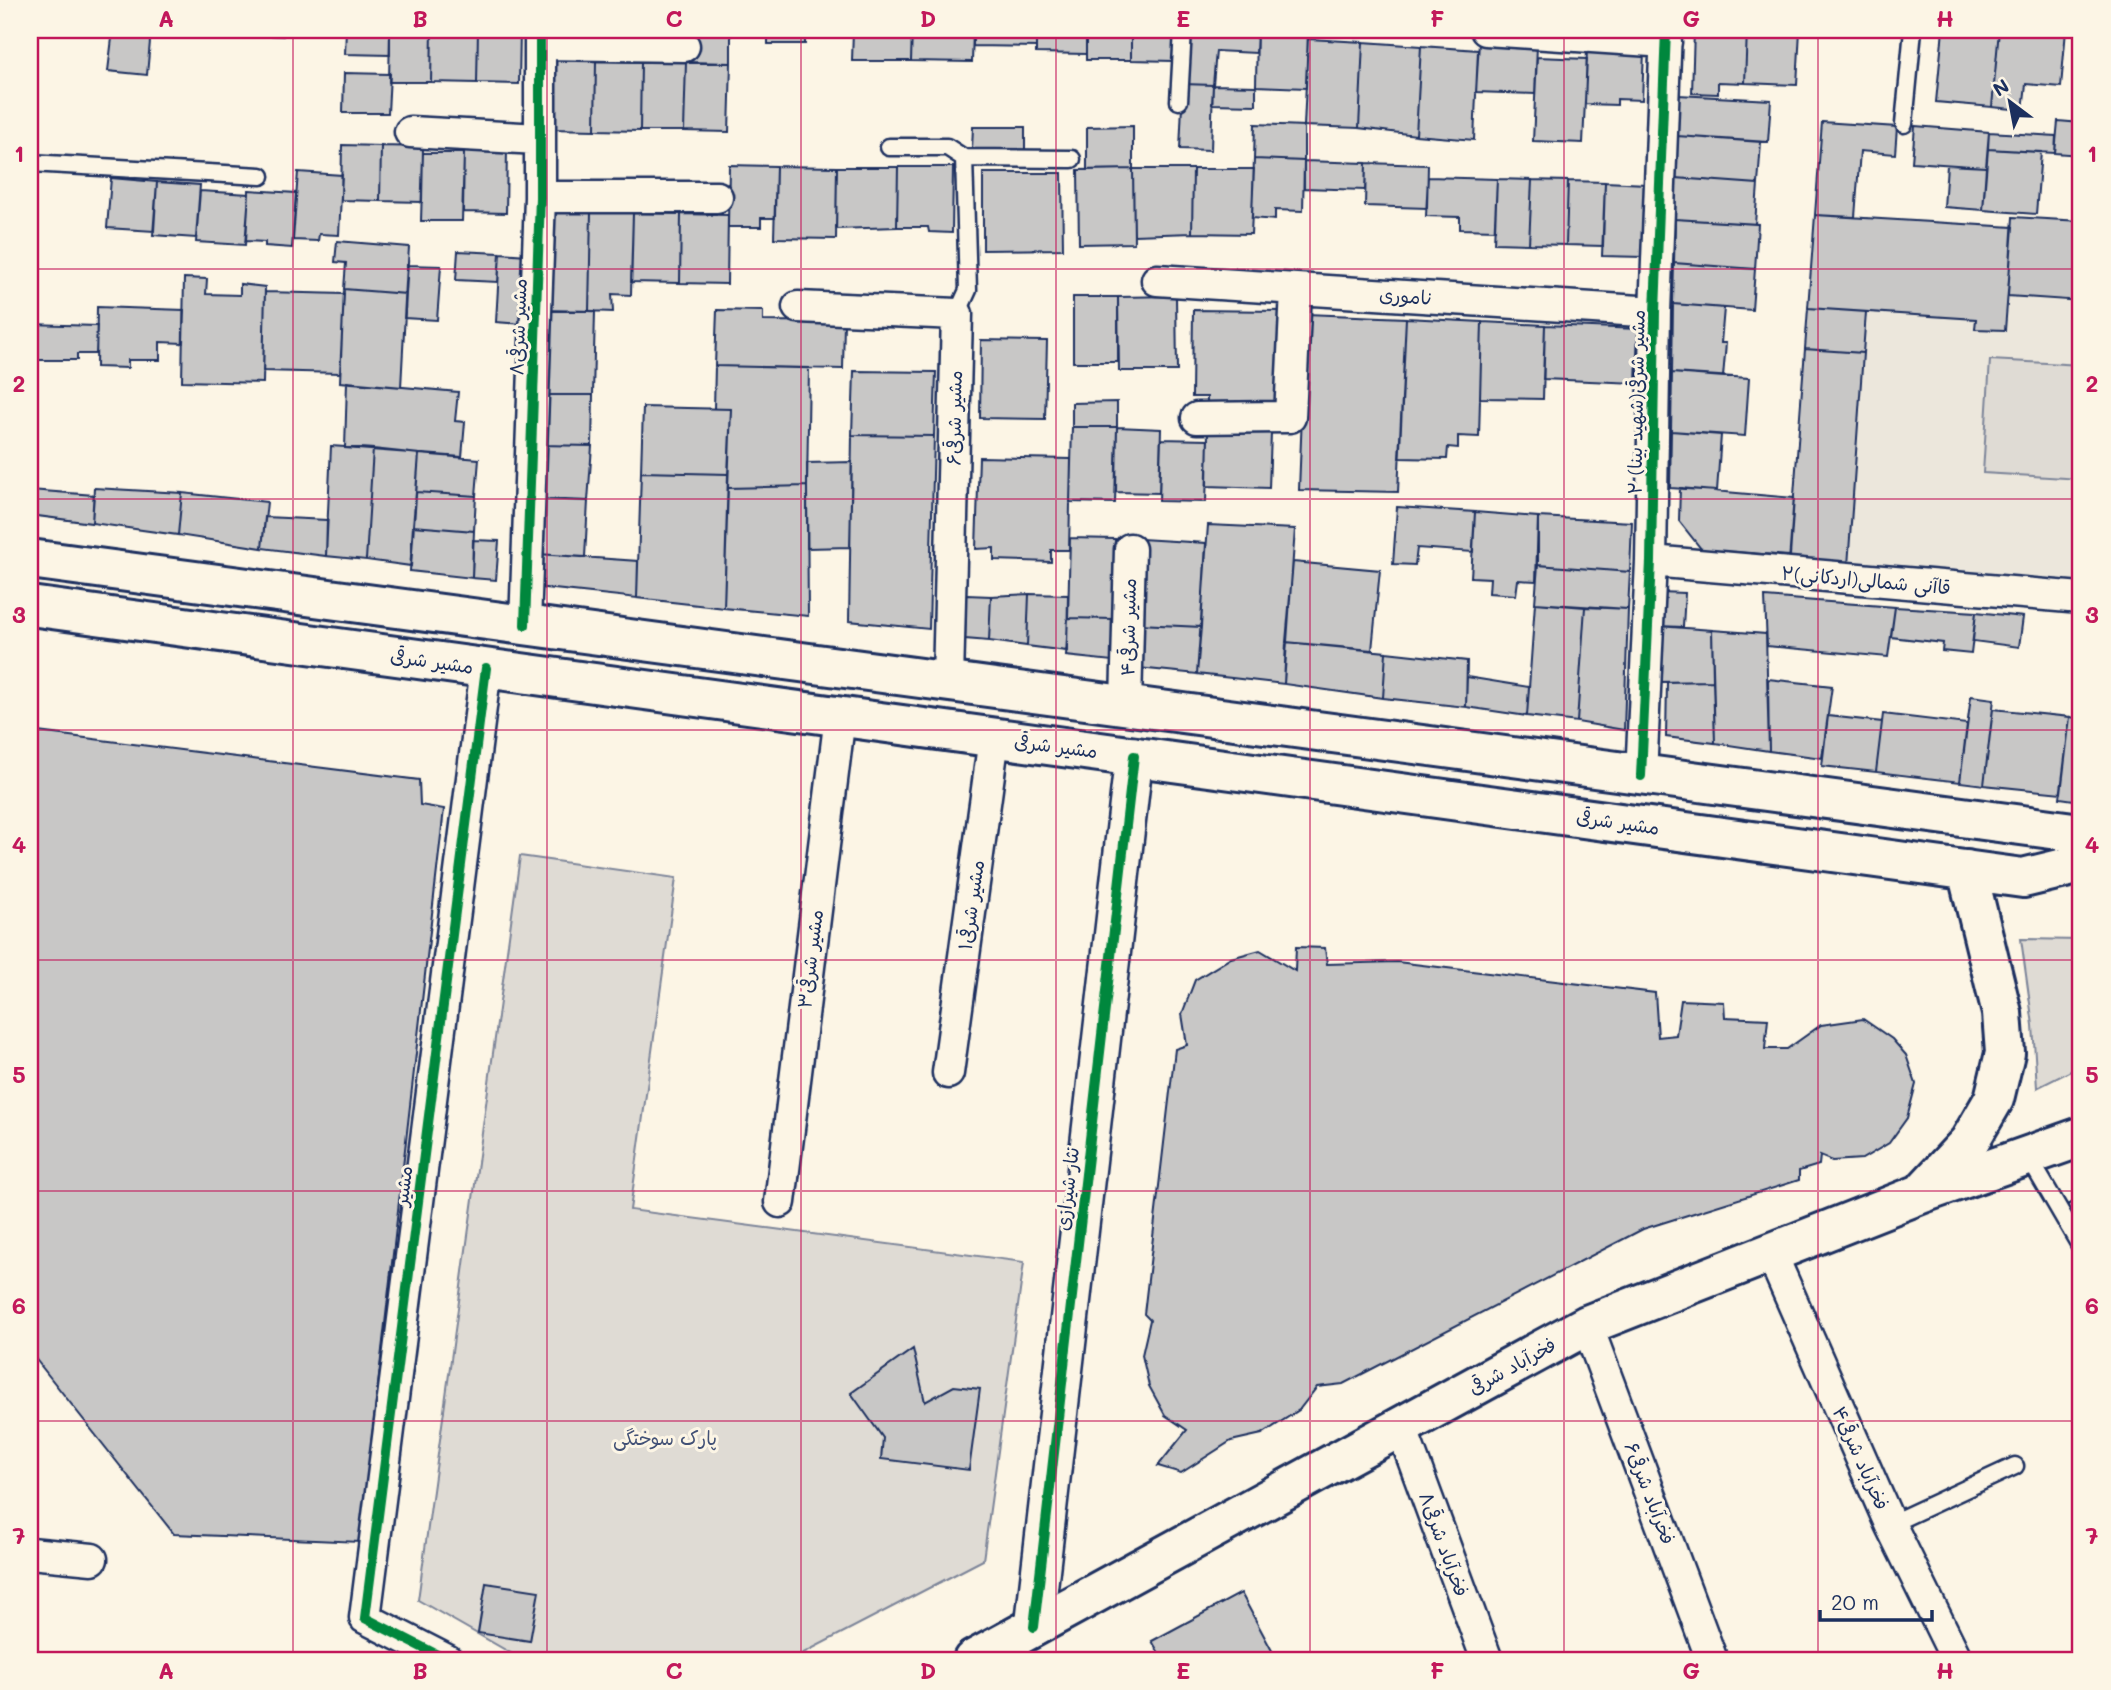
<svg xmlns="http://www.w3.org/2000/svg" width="2111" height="1690" font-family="Mali,'Playpen Sans Arabic',sans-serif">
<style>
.built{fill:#ece7dc}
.green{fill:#dfdbd4;stroke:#7d8599;stroke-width:2}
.building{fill:#c8c7c6;stroke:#1b2f5e;stroke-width:2}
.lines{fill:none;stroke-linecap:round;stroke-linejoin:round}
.service-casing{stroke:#1b2f5e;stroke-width:21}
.minor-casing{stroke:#1b2f5e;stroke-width:35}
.tertiary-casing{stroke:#1b2f5e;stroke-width:42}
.secondary-casing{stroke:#1b2f5e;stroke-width:44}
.service{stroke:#fcf5e5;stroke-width:16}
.minor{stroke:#fcf5e5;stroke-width:30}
.tertiary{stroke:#fcf5e5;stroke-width:37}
.secondary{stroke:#fcf5e5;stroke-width:38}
.cycleway-casing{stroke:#fcf5e5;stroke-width:15}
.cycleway{stroke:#00873e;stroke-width:10}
.grid{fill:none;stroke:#c2185b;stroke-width:2;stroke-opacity:0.55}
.labels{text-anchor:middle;stroke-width:6;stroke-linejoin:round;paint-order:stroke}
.street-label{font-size:19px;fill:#1b2f5e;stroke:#fcf5e5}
.park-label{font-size:19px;fill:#425176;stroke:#fcf5e5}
.neatline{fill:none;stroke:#c2185b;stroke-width:2.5}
.grid-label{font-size:23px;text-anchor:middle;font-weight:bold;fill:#c2185b}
</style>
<rect width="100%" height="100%" fill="#fcf5e5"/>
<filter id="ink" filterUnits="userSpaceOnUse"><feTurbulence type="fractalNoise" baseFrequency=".0143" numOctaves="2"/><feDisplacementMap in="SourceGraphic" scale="14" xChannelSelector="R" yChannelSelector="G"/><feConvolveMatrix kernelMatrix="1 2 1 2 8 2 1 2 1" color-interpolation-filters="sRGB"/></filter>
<g filter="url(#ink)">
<path class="built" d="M1815 215 2012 227 2013 217 2081 221V584L1789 562Z"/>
<path class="green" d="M1990 360 2081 365V479L1983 473Z
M520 856 676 878 630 1210 1024 1262 983 1560 790 1660H523L418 1600Z
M2021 939 2081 940V1066L2037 1088 2033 1025Z"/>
<path class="building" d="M113 30H151L147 75 108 71Z
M187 30H283V36Z
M346 30H390V55L345 54Z
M390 30H432L431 82H389Z
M432 30H478L477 83 431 82Z
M478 30H520L519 84 477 83Z
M692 30 731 31V63H690Z
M768 30H805V44H768Z
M853 30H912L911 61H852Z
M912 30H973L972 62 911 61Z
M973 30H1036V47L973 46Z
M1036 30H1086V54L1036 53Z
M1086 30H1131V60H1086Z
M1131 30H1173V61L1131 60Z
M1186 30H1257L1256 53 1216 51 1213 85 1183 84Z
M1257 30H1308L1306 88 1256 86Z
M1694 30H1747L1745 83 1718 82V94L1692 93Z
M1747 30H1800L1797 85 1745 83Z
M1943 30H1999L1992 107 1936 102Z
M1999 30H2066L2061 87 2026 84 2023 110 1992 107Z
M1308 39 1363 42 1359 128 1304 126Z
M1363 42 1421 46 1416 135 1359 128Z
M1479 42 1537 45 1535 94 1476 92Z
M1421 46 1478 50 1474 140 1416 135Z
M1587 49 1644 51 1642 100 1617 99V105L1585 104Z
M1537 57 1587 59 1583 143 1533 141Z
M551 60 596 61 595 130 549 129Z
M596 61 641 62 640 131 595 130Z
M641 62H686L684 131H640Z
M686 62 731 63 729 132 684 131Z
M344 73 390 74 388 113H343Z
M1183 84 1213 85 1211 150 1180 149Z
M1213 85 1256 86V105L1212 104Z
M1678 95 1771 100 1768 142 1677 136Z
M2058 121 2081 123V155L2055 153Z
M1822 122 1897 127 1895 154 1860 151 1855 217 1815 215Z
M1255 124 1304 126V161L1254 159Z
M1133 126V169L1087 170V127Z
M1915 126 1989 132 1986 167 1912 162Z
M973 127H1025V150L972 149Z
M1989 132 2056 136 2055 153 1988 149Z
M1677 136 1761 142 1758 184 1676 178Z
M342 145 381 146 380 201 341 200Z
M381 146 423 147 422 202 380 201Z
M464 147 507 148 506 213 463 212Z
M1988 149 2041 152 2036 214 1983 210Z
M423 153H464L462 221H421Z
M1254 159 1304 161 1303 211 1275 210V220L1252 218Z
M1304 161 1366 163 1365 190 1304 188Z
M1366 163 1428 165 1427 208 1365 206Z
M729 165 776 166 775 218H761V227H728Z
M1947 165 1986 167 1983 210 1944 207Z
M776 166 837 167 836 239 774 238Z
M837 167H898L897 227 836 229Z
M898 167H953L952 233 929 232 928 227H897Z
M1133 169 1134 243 1079 244 1078 170Z
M1133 169H1193L1192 233 1134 235Z
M1193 169H1254L1251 234 1192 233Z
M298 172 342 175 339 235 319 234 318 241 293 240Z
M983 173H1062L1063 249 983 250Z
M1428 177 1497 179 1495 230 1460 229V217L1426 216Z
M111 178 157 182 154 231 107 228Z
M1676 178 1758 184 1755 224 1675 219Z
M1497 179 1532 180 1529 244 1494 243Z
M1532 180 1568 181 1566 245 1529 244Z
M1568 181 1605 182 1603 246 1566 245Z
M157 182 200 185 196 238 153 235Z
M1605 182 1646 184 1643 257 1602 256Z
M249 190 296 193 292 248 265 246V242L246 241Z
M200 191 249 194 245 245 196 242Z
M553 212H591L589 311H551Z
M591 212 633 213 631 295 612 294 613 312 589 311Z
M633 213 681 214 680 283 631 282Z
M681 214 728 215 727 284 680 283Z
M1815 215 2013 227 2005 330 1975 329 1976 319 1808 308Z
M2013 217 2081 221V301L2008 296Z
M1675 219 1758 224 1755 269 1674 263Z
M337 241 409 247 406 294 344 289 346 263 335 262Z
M458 251 500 253 498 282 456 280Z
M500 253 527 255 523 324 496 322Z
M1674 263 1755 269 1752 310 1673 304Z
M407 265 441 266 437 320 404 318Z
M184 278 207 279 206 294 240 295V284L265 287 263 383 182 381Z
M344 289 406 294 401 387 340 382Z
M265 292 344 294 340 373 263 371Z
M1176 296 1177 371H1119L1118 297Z
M1073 297H1118V362H1073Z
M1673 304 1724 308 1721 343H1726L1723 377 1672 373Z
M97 307 184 310 183 343 160 342V360H128V368L96 367Z
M1808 308 1866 312 1863 353 1805 349Z
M543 310 595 311 593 395H542Z
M717 310 763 311V321L844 322 843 369 715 366Z
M1193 310 1285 311 1284 405H1207V397H1192Z
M1306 314 1406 318 1398 492 1299 490Z
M1406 318 1482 322 1479 437 1458 436V448L1448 447 1447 459 1399 458Z
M1482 322 1545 325 1543 399 1480 398Z
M30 324 97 326 96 354H77V360H30Z
M1545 325 1638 329 1636 383 1543 379Z
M981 340 1047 341 1045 419 980 418Z
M1805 349 1863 353 1848 566 1789 562Z
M715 366 809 368 807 486 728 488 731 409H714Z
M854 371 936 372 934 436 852 435Z
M1672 373 1749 378 1745 436 1671 431Z
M347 382 458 392 455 421 465 422 462 457 345 448Z
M542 395H593L592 446 540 445Z
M1117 402V427H1072V403Z
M643 407 731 409 728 474 641 472Z
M1072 427H1117L1115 503 1070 502Z
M1117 427 1161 429 1159 493 1116 492Z
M1671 431 1721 435 1717 491 1670 488Z
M1208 432 1271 433 1269 488 1207 486Z
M852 435 934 436 929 629 849 621Z
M1161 439 1208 440 1206 502 1159 501Z
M540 445 592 446 588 501 539 499Z
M331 446 373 449 366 560 326 556Z
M373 449 419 454 411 566 366 560Z
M419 454 479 459 476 496 416 492Z
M979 457 1071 459 1069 550H1051V562L994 560V548L976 549Z
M852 462 850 547 807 548V463Z
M641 472 728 474 724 608 637 598Z
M807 486 808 616 724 608 728 488Z
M94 488 182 493 178 535 92 523Z
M1680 488 1794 498 1790 556 1702 550 1679 521Z
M30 490 94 495 92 523 30 515Z
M416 492 476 496 474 531 413 526Z
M182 493 267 502 262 548 178 535Z
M539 499 588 501 585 557 538 554Z
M1397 507 1475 512 1473 552 1417 548 1415 565 1393 564Z
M1475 512 1538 517 1536 581 1518 580 1516 595 1489 593 1490 578 1471 577Z
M265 517 327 520 326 556 262 548Z
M1538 517 1632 522 1630 572 1538 565Z
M1208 525 1295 529 1284 684 1197 674Z
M413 526 474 531 472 578 410 571Z
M1070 538 1115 539 1113 619 1068 618Z
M1141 539 1206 543 1201 627 1139 624Z
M473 540 499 541 496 580 472 578Z
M538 554 638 561 637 598 536 587Z
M1293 562 1380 570 1372 650 1286 642Z
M1538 565 1630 572 1628 609 1535 603Z
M1660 592 1685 593 1683 627 1658 626Z
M1029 594 1027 646 989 641 991 596Z
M1029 594 1068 595 1067 651 1027 646Z
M966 595 991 596 989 641 965 639Z
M1765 597 1895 607 1888 657 1767 646Z
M1535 603 1585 607 1577 722 1527 716Z
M1585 607 1628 609 1624 730 1577 722Z
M1895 607 1976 612 1971 654 1942 651 1943 643 1891 637Z
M1976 612 2023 617 2019 647 1973 641Z
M1068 618 1113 619 1112 661 1066 656Z
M1139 624 1201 627 1197 674 1138 668Z
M1658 626 1712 630 1713 681 1656 682Z
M1712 630 1766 634 1769 751 1715 743Z
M1286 642 1386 652 1383 698 1284 684Z
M1386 652 1467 661 1466 707 1383 698Z
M1467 677 1529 687 1527 716 1466 707Z
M1768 679 1832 686 1822 758 1769 751Z
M1713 681 1715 743 1666 737 1667 682Z
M1971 696 1994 699 1984 785 1960 782Z
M1993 709 2070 717 2061 793 1984 785Z
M1883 714 1967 724 1960 782 1876 772Z
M1828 716 1882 722 1876 772 1822 766Z
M2070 717 2081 719V801L2060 798Z
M30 731 419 780 420 805 444 809 360 1542 174 1534 30 1352Z
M1296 947 1325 948 1327 964 1397 962 1655 993 1658 1037 1676 1035 1681 1000 1724 1002 1725 1017 1768 1019 1765 1049H1787L1821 1025 1863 1019 1892 1039 1906 1055 1916 1084 1907 1118 1889 1143 1862 1159 1832 1161 1820 1156 1819 1165 1799 1171V1180L1643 1229 1343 1384 1317 1387 1299 1410 1262 1434 1231 1441 1181 1473 1158 1466 1187 1430 1165 1415 1149 1386 1142 1355 1150 1320 1144 1314 1175 1049 1187 1045 1182 1014 1195 980 1231 958 1260 950 1295 971Z
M2081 1199V1235L2064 1206Z
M913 1349 925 1402 954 1386 980 1389 969 1470 881 1459 883 1438 851 1393Z
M486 1583 539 1591 530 1641 478 1633Z
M1241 1593 1277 1660H1163L1152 1641Z"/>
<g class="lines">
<defs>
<path id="service" d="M1179 101 1183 30
M1904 124 1913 30
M889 147H947L964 158
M30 163 261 176
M957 314 968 290 964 158 1072 159
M2028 1156 2081 1247
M1890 1524 2015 1466"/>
<path id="minor" d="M1486 30 1666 42
M540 44 684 46
M410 132 539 139
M540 197H717
M1157 280 1655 312
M798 307 957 314 948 682
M1197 418 1290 417 1296 290
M1651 561 2081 598
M525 625 540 197V30
M1126 705 1130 549
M1641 776 1651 561 1655 312 1666 30
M948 1073 994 738
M780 1202 840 716
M1771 1253 1890 1524 1957 1660
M1587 1325 1712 1660
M1401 1427 1487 1660
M30 1553 92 1559
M447 1660 365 1618 486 668"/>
<path id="tertiary" d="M1034 1627 1134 756"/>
<path id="secondary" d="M30 559 2081 833
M30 606 2023 878 2081 864
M1926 1188 1969 1142 1994 1099 2005 1053 2002 1013 1967 870
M973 1660 1587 1325 1923 1193 2081 1137"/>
</defs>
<use href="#service" class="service-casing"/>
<use href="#minor" class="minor-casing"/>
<use href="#tertiary" class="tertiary-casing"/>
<use href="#secondary" class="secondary-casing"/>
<use href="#service" class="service"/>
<use href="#minor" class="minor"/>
<use href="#tertiary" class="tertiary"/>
<use href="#secondary" class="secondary"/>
<defs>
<path id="cycleway" d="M525 625 540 197V30
M1641 776 1651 561 1655 312 1666 30
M1034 1627 1134 756
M447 1660 365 1618 486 668"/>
</defs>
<use href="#cycleway" class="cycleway-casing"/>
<use href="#cycleway" class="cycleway"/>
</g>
</g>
<path class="grid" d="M293 30V1660M547 30V1660M801 30V1660M1056 30V1660M1310 30V1660M1564 30V1660M1818 30V1660M30 269H2081M30 499H2081M30 730H2081M30 960H2081M30 1191H2081M30 1421H2081"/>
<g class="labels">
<g class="street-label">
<text transform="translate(1406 296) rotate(4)" y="7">ناموری</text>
<text transform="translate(518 327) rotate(-88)" y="7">مشیر شرقی۸</text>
<text transform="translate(1636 402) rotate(-89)" y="7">۲ مشیر شرقی(شهید بینا)</text>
<text transform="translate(954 418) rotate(-89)" y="7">۶مشیر شرقی</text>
<text transform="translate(1866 580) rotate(5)" y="7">۲قاآنی شمالی(اردکانی)</text>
<text transform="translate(1128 627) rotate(-89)" y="7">۴مشیر شرقی</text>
<text transform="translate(432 661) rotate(8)" y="7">مشیر شرقی</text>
<text transform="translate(1056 746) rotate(7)" y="7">مشیر شرقی</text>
<text transform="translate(1618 822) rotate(8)" y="7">مشیر شرقی</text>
<text transform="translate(971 905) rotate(-82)" y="7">۱مشیر شرقی</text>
<text transform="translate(810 959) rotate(-83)" y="7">۳مشیر شرقی</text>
<text transform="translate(403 1186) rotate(-83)" y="7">مشیر</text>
<text transform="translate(1067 1189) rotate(-83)" y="7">نثار شیرازی</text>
<text transform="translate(1512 1366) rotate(-29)" y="7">فخرآباد شرقی</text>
<text transform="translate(1861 1458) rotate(66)" y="7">فخرآباد شرقی۴</text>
<text transform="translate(1650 1493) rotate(69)" y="7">فخرآباد شرقی۶</text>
<text transform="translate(1444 1544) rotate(70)" y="7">فخرآباد شرقی۸</text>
</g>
<g class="park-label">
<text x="665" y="1445">پارک سوختگی</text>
</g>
</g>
<rect width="2111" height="1690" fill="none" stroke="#fcf5e5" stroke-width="77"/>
<g transform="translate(2010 102) rotate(328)" stroke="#fcf5e5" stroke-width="5" paint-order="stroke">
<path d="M0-5L12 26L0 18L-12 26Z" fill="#1b2f5e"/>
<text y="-10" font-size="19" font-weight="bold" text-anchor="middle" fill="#1b2f5e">N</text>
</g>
<path d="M1820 1610v10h112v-10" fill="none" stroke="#1b2f5e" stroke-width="3.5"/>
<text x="1831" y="1610" font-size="21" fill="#1b2f5e" stroke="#fcf5e5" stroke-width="5" paint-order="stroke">20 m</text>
<rect x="38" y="38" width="2034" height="1614" class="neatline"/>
<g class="grid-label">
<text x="166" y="27">A</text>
<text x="420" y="27">B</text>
<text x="674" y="27">C</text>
<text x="928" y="27">D</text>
<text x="1183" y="27">E</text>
<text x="1437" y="27">F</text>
<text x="1691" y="27">G</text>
<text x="1945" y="27">H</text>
<text x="19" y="162">1</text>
<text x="2092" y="162">1</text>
<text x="19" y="392">2</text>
<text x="2092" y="392">2</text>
<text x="19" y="623">3</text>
<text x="2092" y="623">3</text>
<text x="19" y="853">4</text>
<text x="2092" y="853">4</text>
<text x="19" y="1083">5</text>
<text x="2092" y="1083">5</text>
<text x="19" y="1314">6</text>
<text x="2092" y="1314">6</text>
<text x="19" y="1544">7</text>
<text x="2092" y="1544">7</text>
<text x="166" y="1679">A</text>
<text x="420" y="1679">B</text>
<text x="674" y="1679">C</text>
<text x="928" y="1679">D</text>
<text x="1183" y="1679">E</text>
<text x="1437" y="1679">F</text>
<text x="1691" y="1679">G</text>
<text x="1945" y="1679">H</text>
</g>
</svg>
